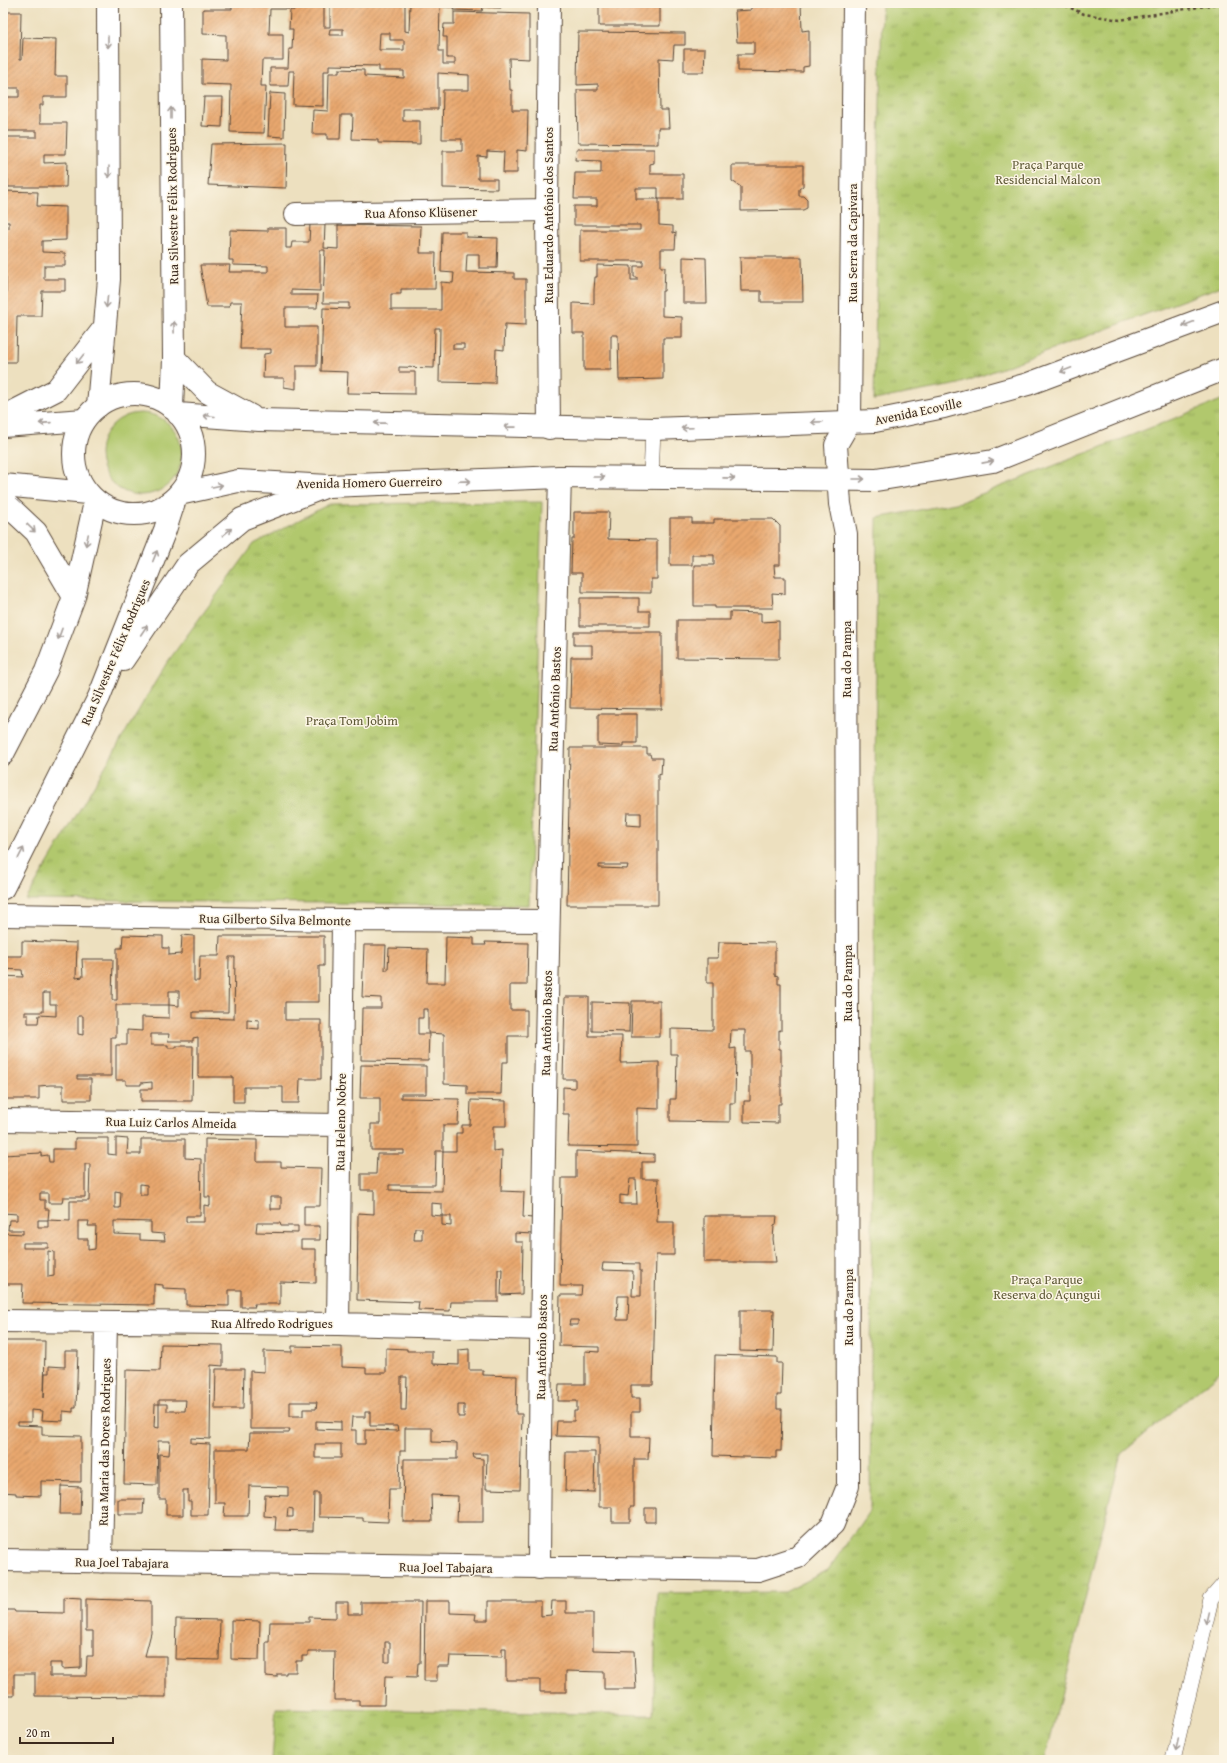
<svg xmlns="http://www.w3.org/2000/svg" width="1227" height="1763" font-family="'Gentium Book Plus',serif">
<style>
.grass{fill:#b1c86d;stroke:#767946}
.park{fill:url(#park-tufts);stroke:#767946}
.building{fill:url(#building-hatch);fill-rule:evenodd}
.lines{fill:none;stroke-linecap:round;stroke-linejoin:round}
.service-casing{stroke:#564536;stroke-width:16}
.minor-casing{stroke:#564536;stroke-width:24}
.tertiary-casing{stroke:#564536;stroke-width:24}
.path{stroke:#564536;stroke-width:2.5;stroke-dasharray:3 3;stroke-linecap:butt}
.service{stroke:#fff;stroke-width:15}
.minor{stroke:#fff;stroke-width:22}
.tertiary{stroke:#fff;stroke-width:22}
.oneway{stroke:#a79f9a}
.labels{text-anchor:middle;stroke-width:3;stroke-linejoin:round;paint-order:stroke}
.park-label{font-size:13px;fill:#5e5936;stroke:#fcf5e5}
.street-label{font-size:13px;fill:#3b2a1e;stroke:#fcf5e5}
</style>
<defs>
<pattern id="park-tufts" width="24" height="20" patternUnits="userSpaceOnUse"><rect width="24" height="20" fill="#b1c86d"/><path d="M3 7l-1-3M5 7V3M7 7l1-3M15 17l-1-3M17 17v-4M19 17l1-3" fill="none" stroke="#91a359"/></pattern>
<pattern id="building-hatch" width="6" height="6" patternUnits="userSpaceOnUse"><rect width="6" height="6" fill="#e8a76e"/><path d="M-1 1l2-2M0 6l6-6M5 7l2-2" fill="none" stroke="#bd885a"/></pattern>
</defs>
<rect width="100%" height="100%" fill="#fcf5e5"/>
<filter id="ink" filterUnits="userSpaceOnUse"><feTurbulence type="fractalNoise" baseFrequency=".025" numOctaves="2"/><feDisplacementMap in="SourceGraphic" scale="8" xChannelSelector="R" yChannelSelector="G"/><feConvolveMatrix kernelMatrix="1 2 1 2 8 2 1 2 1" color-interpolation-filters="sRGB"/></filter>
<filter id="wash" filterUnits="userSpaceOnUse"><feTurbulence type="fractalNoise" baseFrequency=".012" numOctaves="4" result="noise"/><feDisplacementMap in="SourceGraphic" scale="16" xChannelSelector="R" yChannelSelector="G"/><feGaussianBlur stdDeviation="0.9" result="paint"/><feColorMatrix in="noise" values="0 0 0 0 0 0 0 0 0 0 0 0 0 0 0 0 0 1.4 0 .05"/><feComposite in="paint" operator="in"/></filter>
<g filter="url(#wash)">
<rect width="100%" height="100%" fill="#ede0bf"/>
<path class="grass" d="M100 454a41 41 0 1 1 82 0a41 41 0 1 1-82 0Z"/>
<path class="park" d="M882 3H1224V285L959 384 874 400Z
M1224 399V1369L1121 1454 1045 1760H272L276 1708 653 1715 657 1593 785 1592 828 1570 870 1510 877 518 961 502Z
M542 502 529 905 26 900 166 664 254 544 329 504Z"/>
<g id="blocks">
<path class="building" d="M232 3H290L289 9H270L269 34H283V60H262L261 86H266L264 133 230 132 231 85 202 84V59L226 60V35L203 34V9H232Z
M294 3H324V27H330V3H405V31L409 32 410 3H440L439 51H443V64H455V58H447V37H443L444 24H454V12L529 14V59L509 58 510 90H512V110H528L527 151 517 150V173H503L504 152 487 151V157L478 156V179H497V189L443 188V151H462V139H442L443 90H469V75L438 73V109H403V121H420V144L378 143V140L352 139 353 115H341L340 139H327V134H312L313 110 328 111 329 73H339V69L364 70V76L404 78V71H379V66L329 65V71H323V106L293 105 294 71H289L288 86H270V68H288L289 49H292L293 29H289L290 10H294ZM330 29H343V35H329ZM380 33H390V40H404V50H379Z
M444 3H501V8L483 7 482 11 454 10 455 7H444Z
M599 3H660V26H599Z
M751 3H801L802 31 809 30V66L803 67V72L738 71V54H754V42H737L735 11 751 10Z
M3 12H21L20 59H22L23 38 56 39 55 76H67V97H43V105H40V123H67L66 154H44V163L67 162 66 187H8V179H3V137H37V131H3V97H19V88H3Z
M578 32 685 33V45H674L673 59 659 58 660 110H668L669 128H658V144L578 143 577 90H598V84L577 85Z
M684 49H705L704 72H684Z
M270 93 285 94 284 137 268 136Z
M204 97H223L222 127 202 126Z
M287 143 286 188 208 185 211 144Z
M576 149H654V163L650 164V174H683V199H658V188H636V199H659V225L673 226V233L676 232 675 249H661V267H665L664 291H662V316L682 317V338H663V379L619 380 618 335H611V370H584V333H573V303L594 304V290L595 277H597V265L631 266V280H637V277H634V266H643V261H580V230H640V225H574V206H597V199H574L575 173H601V161L575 160Z
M732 165H803V186L799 189V196H804L807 199V208L803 210 741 211V187L732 181Z
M3 191 38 192 37 206 66 207V240L42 241V252L65 253V266H44V279H65V291H42L41 316H17L16 362H3V302H6V278H3V236H5L6 228H9V222H3Z
M310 224 325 225 324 248 338 249V225L421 226 420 253H436L435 289H401V294H391V310H441V282L453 283 454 273 441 272 442 232H466V237L498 238 497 268H479V254H467L466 272 514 273V279H526V325L505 324 504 350 496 349 495 383 439 382 440 328H435L434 368 399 367V372H415V394L347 393 348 372 321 371 323 308 349 309V303H323L325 250H320V291L291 290V295H318L317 308H285V327H317V366H296V389L284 387V378H263L264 354 271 353V349H240L242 302H230L229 307H207L200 265H230L229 272H268V266L233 265V260H229L230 230 268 231V228H286V248H291L292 242H309ZM453 344H464V349H453Z
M683 257 706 258 707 303H683Z
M740 257H802L803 302H761V291H741Z
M574 512H609L608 539 657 540V579H651V593L582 592V573H571L572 539H574Z
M670 518H692V523H714V519H773L780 526V565H774L775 577H785V594L772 593 773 608H715V606H694V565H714V555H692V565H670Z
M580 598H639V611H650V626H580Z
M730 612 761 613V622L779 621V659L677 658V620H730Z
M574 632H662V709L570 708 571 657H592V645H574Z
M598 714H637V743H623V746L598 745Z
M570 748H647V754H650L651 758H662L661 775 658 774V905H567ZM627 813H641V826L626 825ZM599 865H628L627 869 599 868Z
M123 935 163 936V948H169V955L181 954 182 935 194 936V981H199L200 956H219L220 936H324V966H319V1002H285V1020H321V1079H300L299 1103H283V1087H244V1102H233V1077H198V1037L193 1038V1041H168L169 1034H151V1045H168V1048H176V1046H193L192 1101H141V1089H152V1082L141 1083V1085H126V1080H116V1045H127V1030L142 1031V1017L169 1018V1005H116V1037H111V1076H77V1079H91V1100H63V1085H50L39 1086V1099H3V976L23 977 22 970 3 969V956H22V941L77 943 76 978 83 977 82 959H113L112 1000H117V948H122ZM229 957H235L234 1019 193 1018V1012H228ZM169 991H179V1006L169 1005ZM43 993H50V1004H56V1016L39 1015 38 1023H28V1015H25V1012H43ZM78 1016H83V1035L78 1034ZM247 1019 259 1020V1029L247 1028Z
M446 937 474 938V945H486L485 942 528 943 527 985H510V1010H527V1036H508V1062H502L501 1094H467V1085L444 1084V1034L428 1033V1009H423V1018H418V1034H429L428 1061 361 1060 362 1008H381V998L362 997 364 945H386L385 970H388L389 948 428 949 427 983H445Z
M719 942 775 943V975L778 976V984H781V1031L779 1030V1049H781V1104H778V1123L744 1122V1101H750V1051H745V1030H731L730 1049 736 1048 735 1103H730V1122L670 1121V1099H676L677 1054H671V1029L713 1030V983H707V958H718Z
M565 997H589V1036H622L621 1063 659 1062V1109L637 1108V1147L568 1146 569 1114H563V1087L575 1088V1079H563Z
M632 1001H660V1037H631Z
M592 1002 630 1003 629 1032 592 1031Z
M361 1065 426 1066V1094H401V1098L459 1099 458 1125H443V1151H456V1133H462V1125H470L471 1100 506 1101V1126H493V1151L502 1150 501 1191 524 1192 523 1217 532 1218V1234L515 1233V1242H523L522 1294 501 1295 502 1269H498V1302H451L450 1311 418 1310 419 1302 357 1300 358 1213 374 1214V1190H361V1174H376L377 1154H404V1150H371V1124H380V1098H360ZM436 1151H443L442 1191 389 1190V1185H435ZM431 1203 442 1204V1216L431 1215ZM442 1216H451V1226L442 1225ZM415 1228H422V1240H414Z
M75 1138H108V1154L116 1155V1138L128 1139 127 1154H141V1139H185V1158L201 1159 200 1216H186V1222H204V1205L210 1206V1197H205V1139L257 1140V1162H281V1167L321 1168 320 1206H304V1226H320V1240H301V1249H316V1283L280 1282V1304H254L255 1307H241V1290H229V1306L186 1305V1289L163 1288V1285L154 1284V1305L22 1303 23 1284H3V1233L23 1234V1230H8L9 1220H17V1214L3 1213V1155L41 1153V1156L48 1155 49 1162H53V1149H75ZM85 1164H90L89 1201H70V1221L48 1220V1227H38V1220H48L49 1209H45V1200H40V1193H48V1203H62L63 1197H85ZM140 1184 147 1185V1195H140ZM115 1191 121 1192 120 1208H115ZM270 1197H281V1209H270ZM78 1221H89L88 1226H96L95 1249 88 1250V1239H78ZM114 1221 151 1222V1233L164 1234 165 1241 140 1240V1235L114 1234ZM257 1223H280L281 1226H298V1233L256 1232ZM23 1243H48V1248H23ZM48 1251 54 1252V1276L48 1277Z
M576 1151 654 1154V1162H642V1179H658L657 1222H674V1255H656L653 1385H631V1398H640V1412H631V1437H649L648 1459H634V1507H630V1522H612V1507H599V1437L556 1436 557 1421H574V1411H577V1401H558L559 1384H585V1351L599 1352V1347L559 1346 560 1295H581L582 1286H560L562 1178H576ZM630 1179H636L637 1204H620V1195L628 1196ZM603 1263 639 1264V1271H641V1296H632L633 1271 602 1270ZM618 1296H629L628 1320H617ZM570 1320H578V1325H569Z
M704 1216H777L776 1225 774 1226 773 1239 776 1262H704Z
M740 1310H774L773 1352 740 1351Z
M3 1341H45L44 1398 45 1373H49V1366L65 1367V1351H78L76 1408H73V1412L63 1411V1421L42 1420 43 1411 31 1410V1422H18V1425L42 1426V1435L81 1436V1482L41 1481V1496L16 1495V1493L3 1492Z
M161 1344 223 1345V1366L211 1365 210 1439 191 1438V1443L210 1444 208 1515H191V1501H188V1490H183V1515H166V1499H159V1454L169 1455 170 1441H158L157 1485 124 1484 126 1370 160 1371ZM159 1400H186L185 1411H167V1404H159V1428L154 1427 155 1404H159Z
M292 1346 342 1347V1367L366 1368V1373H386V1348L407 1349V1351H432V1364L459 1365V1350L469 1349V1370H483V1375L517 1376 516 1414H522L520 1490 486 1489 487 1454H473L474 1458 483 1459V1522H457L458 1496 431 1495 432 1522H403L404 1459H457V1443L432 1442V1428H405V1451H400L399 1489H389L388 1522 363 1521V1518L319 1517V1493H314L313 1531 275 1530 276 1517 264 1516 265 1495 288 1496V1487L249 1486 248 1516H224L225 1503H215V1449H249L250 1433H289L290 1429H250V1371L264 1372V1351L292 1352ZM401 1377H407L406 1410H401ZM290 1402H317L316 1409H303V1416H290ZM458 1405H464V1417H458ZM365 1412H370V1426H397L398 1431 365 1430V1444H356V1430H351L352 1417H365ZM316 1421 341 1422V1430L316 1429ZM315 1444H341V1458H315ZM288 1508 293 1509V1517H287Z
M715 1355 777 1357V1363H782L781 1395H777V1409H782L781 1451H776V1458L713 1456Z
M216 1369H244L243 1409H215Z
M566 1452H595L594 1492 565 1491Z
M61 1486 81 1487 80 1514H60Z
M118 1499H144L143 1514H118Z
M645 1508H655V1522H645Z
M64 1598 81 1599V1668L62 1669V1663H50V1676H86L87 1656H93V1631H86V1599L151 1601V1633L145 1656H166V1697L35 1696V1674H14V1696H3V1610H14L15 1612 64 1613Z
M425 1601H450V1613L476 1614 475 1620H488V1601H541V1616L551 1615 552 1601H566V1613H593V1650L634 1651 636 1689H604V1672L566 1671V1692H540V1680H506V1648H502V1657L450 1656 449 1666H437V1681H424Z
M336 1602H348V1614H361V1602H421L420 1663H418L417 1677 385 1676 384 1705H359V1700H334L335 1652H308V1656H302V1661H296V1672H286V1674H277V1677L266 1676V1642H269L270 1622H309V1617L336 1618ZM385 1642H390V1662H385Z
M176 1619 220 1620 219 1660 175 1659Z
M231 1620 260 1621 259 1660 231 1659Z"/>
</g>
</g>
<g filter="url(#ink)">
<use href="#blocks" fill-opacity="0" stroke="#564536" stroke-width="1"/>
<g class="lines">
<defs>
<path id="service" d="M651 477 653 429
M1173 1760 1211 1599 1224 1584"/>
<path id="minor" d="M171 3 174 358 172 408
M549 3 547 210 549 428
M296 214 547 210
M98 406 109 279 108 3
M3 417 56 390 104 328
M3 426 84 420
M3 485 87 493
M3 915 343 920 548 921
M3 1120 340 1125
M3 1321 338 1324 540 1329
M338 1324 343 920
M3 1560 758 1570 798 1557 833 1524 848 1486 846 534 840 504 836 445 850 421 854 3
M101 1562 106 1323
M539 1568C541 1204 550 841 560 477"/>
<path id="tertiary" d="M174 358 207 392 251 416
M74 454a60 60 0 1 1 120 0a60 60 0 1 1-120 0Z
M178 414 259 420 653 429 875 421 944 407 1028 384 1224 311
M179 494 238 481 329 486 560 477 876 480 993 461 1224 369
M3 501 36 532 74 597
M123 660 188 564 242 519 322 488
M3 754 46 671 74 597 95 502
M3 888 99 697 165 530 175 499"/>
</defs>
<use href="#service" class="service-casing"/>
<use href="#minor" class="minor-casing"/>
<use href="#tertiary" class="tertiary-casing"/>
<path class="path" d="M1060 3 1084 14 1120 20 1222 3"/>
<use href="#service" class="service"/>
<use href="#minor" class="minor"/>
<use href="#tertiary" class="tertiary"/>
</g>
<defs><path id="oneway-shaft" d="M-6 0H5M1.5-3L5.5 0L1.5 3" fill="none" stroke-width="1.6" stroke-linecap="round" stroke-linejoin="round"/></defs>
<g class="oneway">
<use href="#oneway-shaft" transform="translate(108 42) rotate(90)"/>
<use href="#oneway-shaft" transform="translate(171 113) rotate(-90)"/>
<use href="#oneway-shaft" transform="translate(109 172) rotate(90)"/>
<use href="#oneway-shaft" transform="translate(107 302) rotate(96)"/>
<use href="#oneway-shaft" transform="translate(1188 324) rotate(159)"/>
<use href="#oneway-shaft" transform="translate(174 327) rotate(-91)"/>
<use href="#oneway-shaft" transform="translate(80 359) rotate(128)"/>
<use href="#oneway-shaft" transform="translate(1066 370) rotate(159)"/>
<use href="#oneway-shaft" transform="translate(209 416) rotate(-175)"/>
<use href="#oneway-shaft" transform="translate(817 422) rotate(178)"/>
<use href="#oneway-shaft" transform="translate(45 423) rotate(176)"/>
<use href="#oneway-shaft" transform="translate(380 423) rotate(-179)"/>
<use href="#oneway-shaft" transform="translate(510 427) rotate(-179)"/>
<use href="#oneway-shaft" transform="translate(687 428) rotate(178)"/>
<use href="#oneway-shaft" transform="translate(988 462) rotate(-11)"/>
<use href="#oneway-shaft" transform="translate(599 477)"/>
<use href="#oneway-shaft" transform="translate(729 478) rotate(1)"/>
<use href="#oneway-shaft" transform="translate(859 479)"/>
<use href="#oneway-shaft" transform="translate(465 481) rotate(-2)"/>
<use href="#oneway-shaft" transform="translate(217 486) rotate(-12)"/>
<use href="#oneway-shaft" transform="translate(31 528) rotate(44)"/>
<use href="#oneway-shaft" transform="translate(227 532) rotate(-39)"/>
<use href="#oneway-shaft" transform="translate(87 540) rotate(102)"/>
<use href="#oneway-shaft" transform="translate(155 556) rotate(-68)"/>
<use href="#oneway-shaft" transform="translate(144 630) rotate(-56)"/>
<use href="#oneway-shaft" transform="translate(60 634) rotate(110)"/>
<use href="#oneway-shaft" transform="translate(21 853) rotate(-63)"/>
<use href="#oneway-shaft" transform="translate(1207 1618) rotate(103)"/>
<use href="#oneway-shaft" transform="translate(1177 1744) rotate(103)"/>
</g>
</g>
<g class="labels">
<g class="park-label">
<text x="1048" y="169">Praça Parque<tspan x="1048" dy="15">Residencial Malcon</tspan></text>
<text x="352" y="725">Praça Tom Jobim</text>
<text x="1047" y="1284">Praça Parque<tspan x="1047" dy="15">Reserva do Açungui</tspan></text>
</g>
<g class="street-label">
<text transform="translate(172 206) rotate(-91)" y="5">Rua Silvestre Félix Rodrigues</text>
<text transform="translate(421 212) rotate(-1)" y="5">Rua Afonso Klüsener</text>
<text transform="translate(548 215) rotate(-90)" y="5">Rua Eduardo Antônio dos Santos</text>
<text transform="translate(852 243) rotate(-90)" y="5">Rua Serra da Capivara</text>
<text transform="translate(918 411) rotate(-12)" y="5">Avenida Ecoville</text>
<text transform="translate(369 482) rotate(-1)" y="5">Avenida Homero Guerreiro</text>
<text transform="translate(115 652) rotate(-67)" y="5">Rua Silvestre Félix Rodrigues</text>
<text transform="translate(846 659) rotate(-90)" y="5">Rua do Pampa</text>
<text transform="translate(554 699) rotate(-88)" y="5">Rua Antônio Bastos</text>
<text transform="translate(275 919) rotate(1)" y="5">Rua Gilberto Silva Belmonte</text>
<text transform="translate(847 983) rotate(-90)" y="5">Rua do Pampa</text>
<text transform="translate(546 1023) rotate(-89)" y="5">Rua Antônio Bastos</text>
<text transform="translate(171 1122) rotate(1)" y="5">Rua Luiz Carlos Almeida</text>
<text transform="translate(340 1122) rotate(-89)" y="5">Rua Heleno Nobre</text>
<text transform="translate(848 1307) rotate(-90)" y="5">Rua do Pampa</text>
<text x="272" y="1328">Rua Alfredo Rodrigues</text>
<text transform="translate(541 1347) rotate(-89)" y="5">Rua Antônio Bastos</text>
<text transform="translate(104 1442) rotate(-89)" y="5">Rua Maria das Dores Rodrigues</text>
<text transform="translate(122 1562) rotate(1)" y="5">Rua Joel Tabajara</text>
<text transform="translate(446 1567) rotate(1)" y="5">Rua Joel Tabajara</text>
</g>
</g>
<rect width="1227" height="1763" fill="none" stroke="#fcf5e5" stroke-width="16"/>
<path d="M20 1737v6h93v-6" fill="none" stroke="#3b2a1e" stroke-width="2"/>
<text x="26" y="1737" font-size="12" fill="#3b2a1e" stroke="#fcf5e5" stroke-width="3" paint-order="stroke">20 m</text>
</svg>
